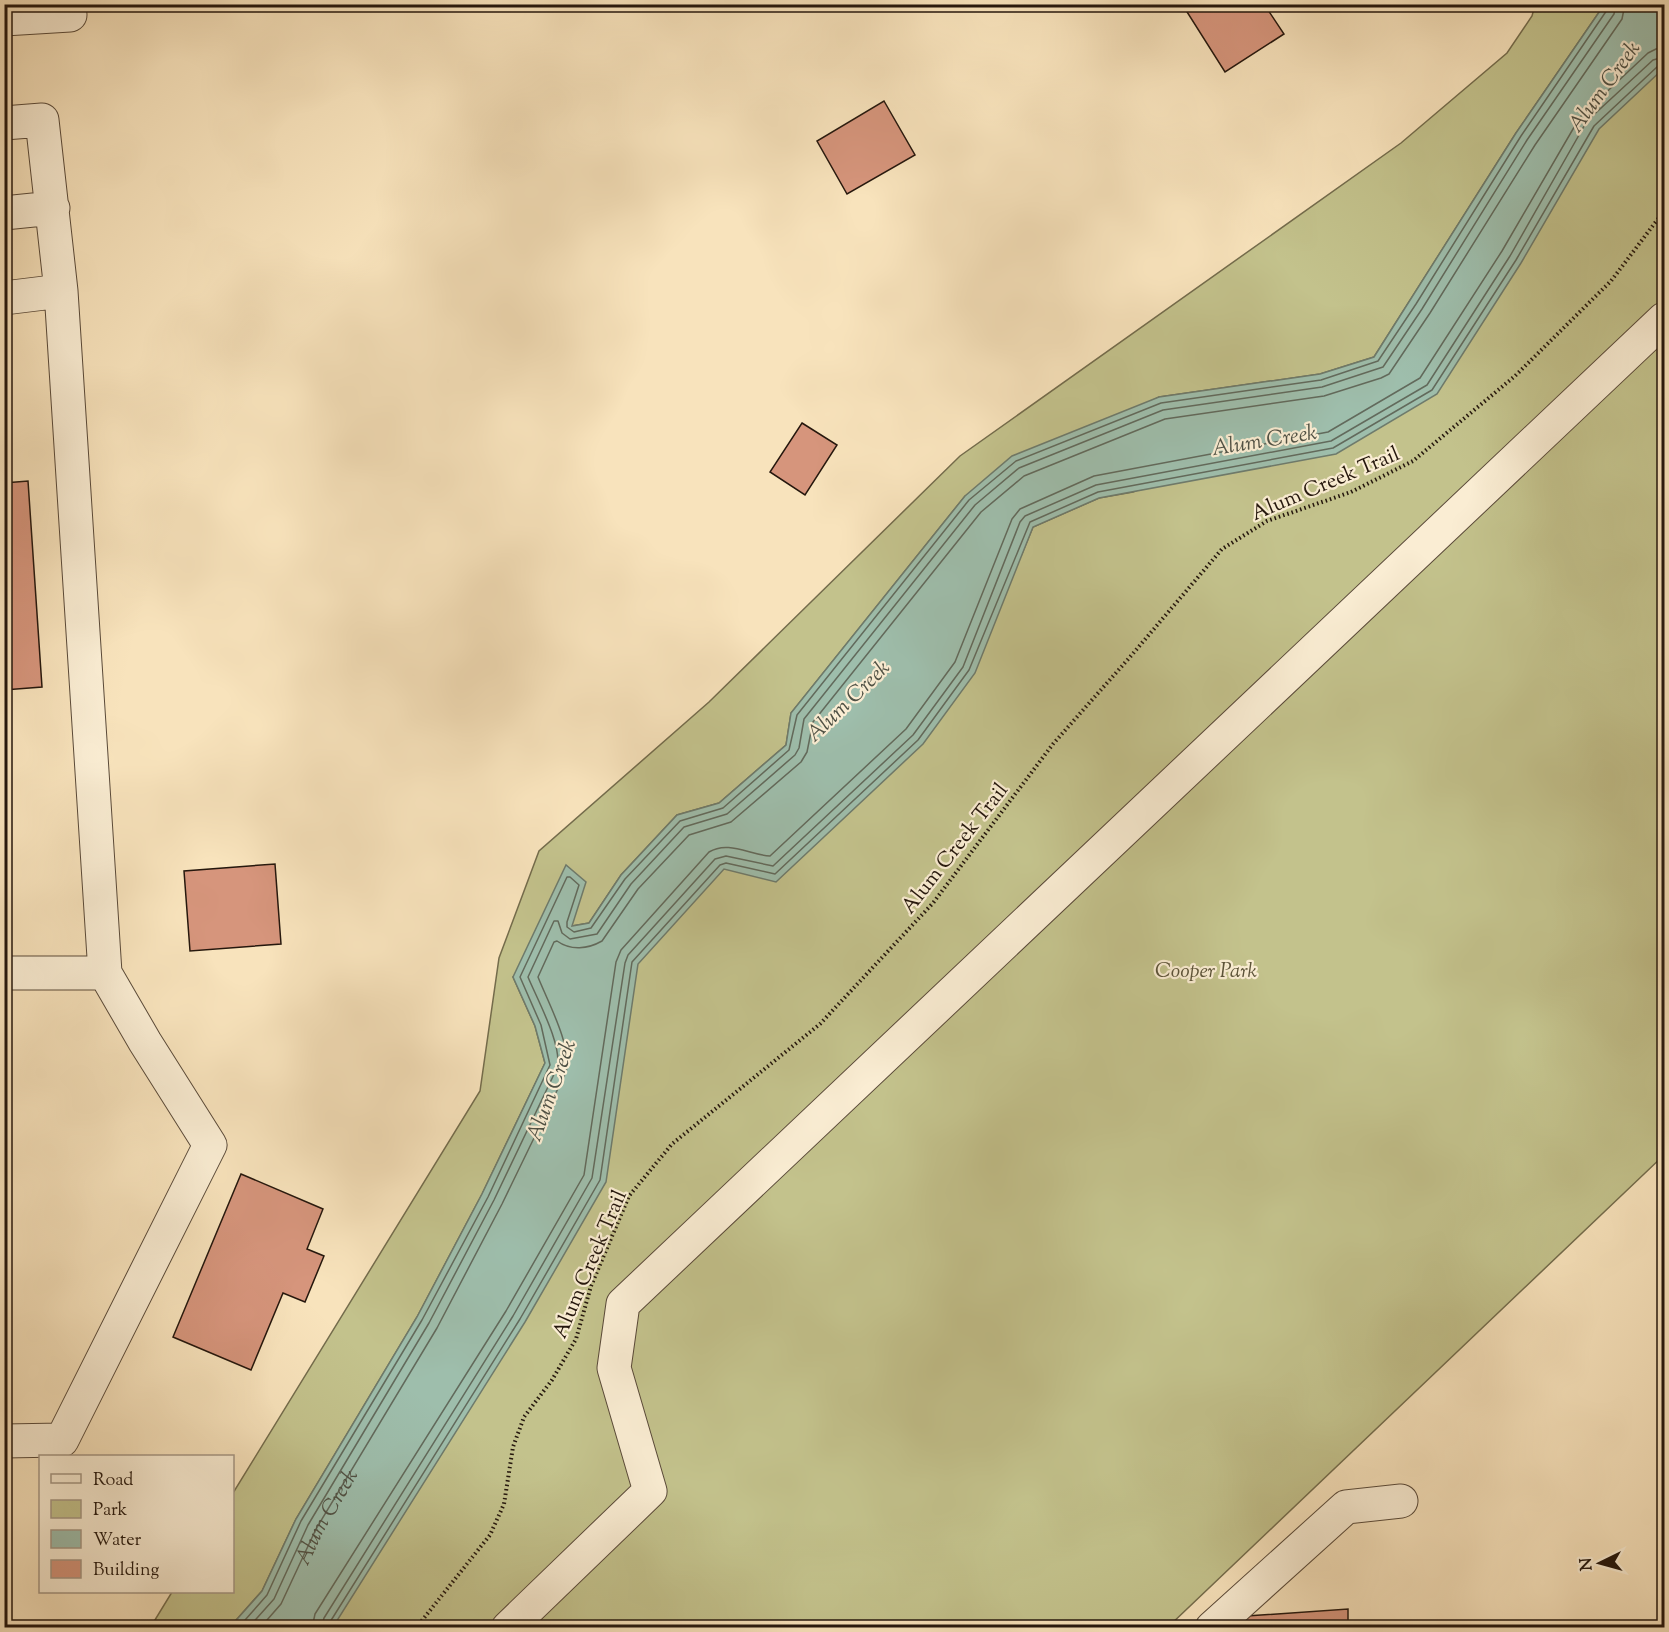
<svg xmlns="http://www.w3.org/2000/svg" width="1669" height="1632" font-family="'Sorts Mill Goudy',serif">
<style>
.green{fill:#c3c28c;stroke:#746c4c;stroke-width:1.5}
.water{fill:#9ebeac;stroke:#6e7b6c;stroke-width:1.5}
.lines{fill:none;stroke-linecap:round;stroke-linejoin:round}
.shore{stroke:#626a5c;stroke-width:1.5}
.building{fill:#d6957c;stroke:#25170d;stroke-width:1.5}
.minor-casing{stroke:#5a4a39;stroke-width:35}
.path{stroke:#25170d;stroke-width:4;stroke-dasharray:1.5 3;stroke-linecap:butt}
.minor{stroke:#faedd3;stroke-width:33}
.labels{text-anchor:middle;stroke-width:4.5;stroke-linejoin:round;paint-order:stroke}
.street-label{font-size:21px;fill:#25170d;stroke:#faedd3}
.park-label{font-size:21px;font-style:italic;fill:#5c5339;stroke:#faedd3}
.water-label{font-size:22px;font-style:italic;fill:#4f5145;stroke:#faedd3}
</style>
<rect width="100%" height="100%" fill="#f8e3bc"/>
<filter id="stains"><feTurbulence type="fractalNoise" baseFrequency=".00333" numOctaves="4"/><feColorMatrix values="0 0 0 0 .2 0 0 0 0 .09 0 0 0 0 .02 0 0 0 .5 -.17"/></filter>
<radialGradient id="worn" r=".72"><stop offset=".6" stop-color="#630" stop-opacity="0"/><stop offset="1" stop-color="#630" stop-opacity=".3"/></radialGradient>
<path class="green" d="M1535 5H1604L1516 133 1374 357 1320 374 1159 397 965 496 791 713 786 745 719 803 677 815 621 875 589 923 572 926 513 977 535 1026 545 1063 482 1194 417 1317 296 1519 262 1591 230 1627 150 1628 172 1592H232L233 1493 480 1091 499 958 539 851 709 702 960 456 1401 143 1507 53 1532 16Z
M1664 5V1155L1168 1627 275 1628 545 1078 713 845 1021 556 1033 527 1099 498 1133 492 1370 394Z"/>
<path class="water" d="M1604 5H1664V68L1599 129 1521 263 1437 394 1336 454 1099 498 1033 527 975 673 923 744 776 882 724 869 638 964 606 1182 525 1322 333 1627H230L262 1591 296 1519 417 1317 482 1194 545 1063 535 1026 513 977 566 865 586 882 572 926 589 923 621 875 677 815 719 803 786 745 791 713 965 496 1012 456 1159 397 1320 374 1374 357 1516 133Z"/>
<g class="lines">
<g class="shore">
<path d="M238 1628 267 1595 301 1521 422 1320 488 1197 550 1065 541 1025 520 977 567 877H570L579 885 567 922V927L574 932 591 928 625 879 680 821 723 808 789 750 797 715 969 500 1016 461 1161 403 1321 380 1378 361 1416 304 1521 136 1607 10 1609 4"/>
<path d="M248 1628 274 1599 308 1525 429 1323 494 1200 557 1068C563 1046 537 999 528 977L554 921H558L562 933 570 939 597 934 631 884 684 827 727 814 795 755 799 748 804 719 975 505 1019 468 1163 410 1322 387 1383 367 1422 309 1527 140 1614 14 1616 4"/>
<path id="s1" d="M260 1628 281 1604 316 1529 437 1328 502 1204 566 1072C573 1048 547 1000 538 977L554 942 557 941C571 951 588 949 602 941L638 889 689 835 731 822 801 762 807 752 813 722 981 512 1024 476 1165 419 1324 396 1381 378 1389 374 1430 313 1535 145 1622 19 1625 4"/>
<path d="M312 1628 315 1614 506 1311 584 1175 616 962 621 950 709 852C728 840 750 855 770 856L906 729 955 662 1012 519 1020 509 1094 476 1328 432 1420 378 1502 251 1580 117 1648 53 1656 49 1664 48"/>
<path d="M321 1628 324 1618 513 1316 592 1178 625 963 628 955 715 859 726 856 773 866 913 735 963 667 1020 522 1025 516 1096 485 1331 441 1427 385 1510 256 1587 121 1653 60 1664 57"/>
<path d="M329 1628 330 1622 520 1319 600 1180 632 962 720 865 726 863 775 874 918 740 969 670 1030 522 1098 492 1333 448 1432 390 1516 260 1594 126 1658 66 1664 64"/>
</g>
</g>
<path class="building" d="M1182 4H1264L1284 34 1225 72Z
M884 101 915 155 847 194 817 141Z
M802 423 837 445 805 495 770 472Z
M28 481 42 687 4 690V483Z
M275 864 281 944 190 951 184 871Z
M241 1174 323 1209 307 1249 324 1256 305 1302 283 1293 251 1370 173 1337Z
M4 1523 7 1580H4Z
M1348 1609V1628H1232V1617Z"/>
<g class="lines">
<defs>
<path id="minor" d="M4 19 70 15 69 4
M4 123 42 120 61 291
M4 213 53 208
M4 298 61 291 105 973
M4 973H105L145 1042 210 1145 62 1440 4 1441
M508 1628 650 1491 614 1368 623 1304 1664 319
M1212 1628 1346 1507 1401 1501"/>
</defs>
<use href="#minor" class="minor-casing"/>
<path class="path" d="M416 1628 490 1535 504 1504 513 1447 524 1417 552 1380 576 1339 591 1286 629 1196 672 1144 820 1024 933 903 1053 744 1130 657 1222 549 1267 521 1351 492 1413 461 1515 376 1611 281 1664 211"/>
<use href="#minor" class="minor"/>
</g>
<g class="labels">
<g class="street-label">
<text transform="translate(1325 483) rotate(-23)" y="7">Alum Creek Trail</text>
<text transform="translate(954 848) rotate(-52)" y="7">Alum Creek Trail</text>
<text transform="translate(589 1264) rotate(-67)" y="7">Alum Creek Trail</text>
</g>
<g class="park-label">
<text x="1206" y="977">Cooper Park</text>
</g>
<g class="water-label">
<text transform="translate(1603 86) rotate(-54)" y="8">Alum Creek</text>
<text transform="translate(1264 439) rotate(-9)" y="8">Alum Creek</text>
<text transform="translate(847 700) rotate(-44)" y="8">Alum Creek</text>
<text transform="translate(550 1090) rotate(-70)" y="8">Alum Creek</text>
<text dy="8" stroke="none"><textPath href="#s1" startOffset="130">Alum Creek</textPath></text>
</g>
</g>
<rect width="1669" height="1632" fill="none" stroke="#f8e3bc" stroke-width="24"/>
<rect x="6" y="6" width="1657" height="1620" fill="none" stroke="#25170d" stroke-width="3"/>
<rect x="12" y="12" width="1645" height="1608" fill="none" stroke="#25170d" stroke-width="1.5"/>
<rect x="39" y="1455" width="195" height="138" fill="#faedd3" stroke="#a59784" stroke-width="1.5"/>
<rect x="51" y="1474" width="30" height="9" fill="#faedd3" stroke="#a59784" stroke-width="1.5"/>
<text x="93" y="1485" font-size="18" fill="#25170d">Road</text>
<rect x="51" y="1500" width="30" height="18" fill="#c3c28c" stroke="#a59784" stroke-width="1.5"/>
<text x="93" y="1515" font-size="18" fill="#25170d">Park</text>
<rect x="51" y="1530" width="30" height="18" fill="#9ebeac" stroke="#a59784" stroke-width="1.5"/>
<text x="93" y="1545" font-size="18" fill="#25170d">Water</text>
<rect x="51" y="1560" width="30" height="18" fill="#d6957c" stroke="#a59784" stroke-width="1.5"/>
<text x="93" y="1575" font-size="18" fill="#25170d">Building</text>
<g transform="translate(1600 1563) rotate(265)" stroke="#faedd3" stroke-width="4.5" paint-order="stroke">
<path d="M0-4.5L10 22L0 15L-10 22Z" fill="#25170d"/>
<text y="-9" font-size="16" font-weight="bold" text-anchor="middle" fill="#25170d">N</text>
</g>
<rect width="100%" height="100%" filter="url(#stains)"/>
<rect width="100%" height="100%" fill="url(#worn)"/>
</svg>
